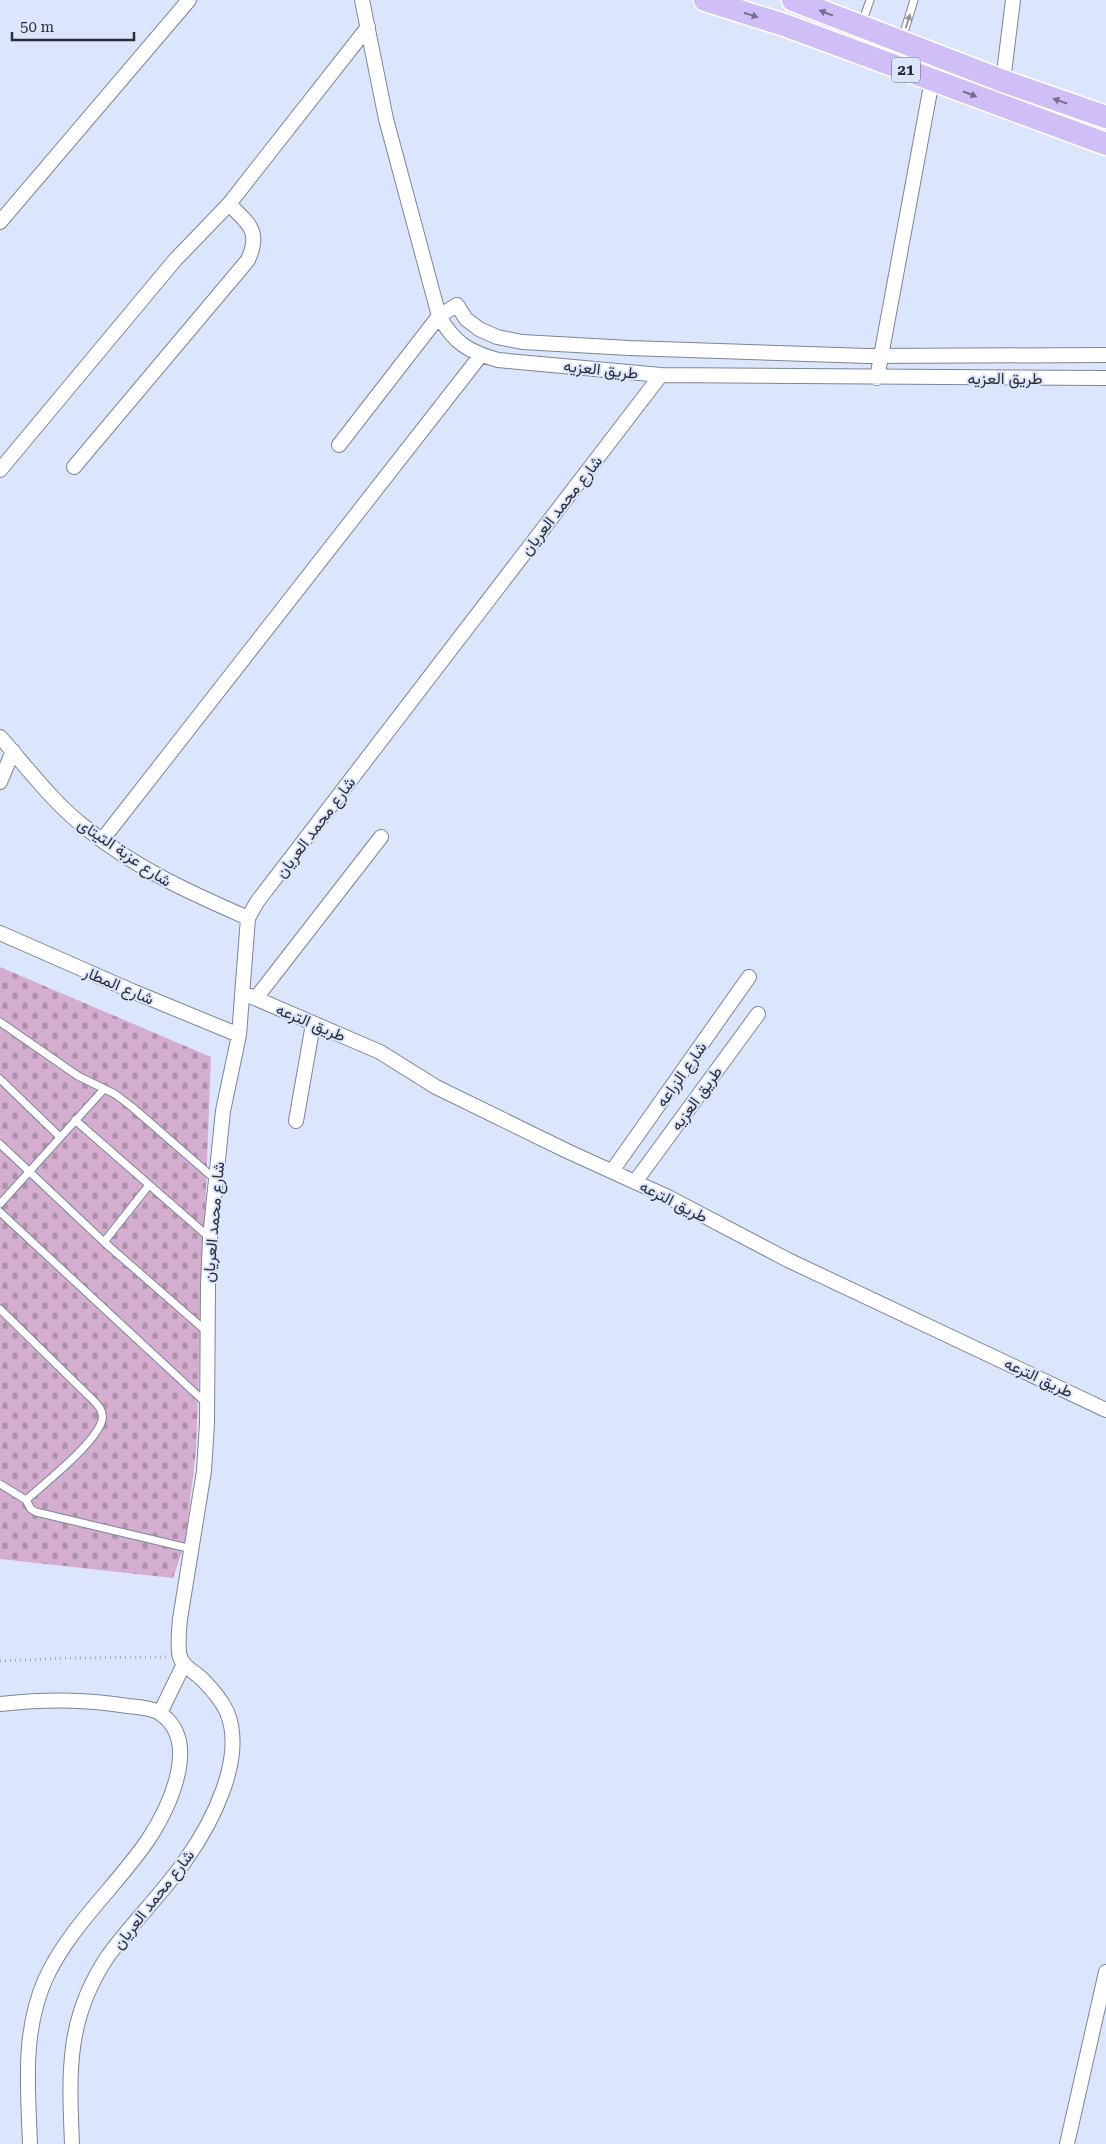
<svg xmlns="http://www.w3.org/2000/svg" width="1106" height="2144" font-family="'Roboto Serif',Vazirmatn,serif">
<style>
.cemetery{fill:url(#cemetery-stones)}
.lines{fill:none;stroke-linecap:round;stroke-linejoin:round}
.service-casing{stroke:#7c8599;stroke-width:9}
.minor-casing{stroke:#7c8599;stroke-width:16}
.trunk-casing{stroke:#fff;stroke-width:25}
.path{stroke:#a1aabc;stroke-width:3;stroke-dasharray:1 4;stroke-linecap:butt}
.service{stroke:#fff;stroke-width:7}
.minor{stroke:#fff;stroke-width:14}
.trunk{stroke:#d0bff6;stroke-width:22}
.oneway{fill:#756f8d}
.oneway2{fill:#94969b}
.labels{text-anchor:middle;stroke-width:4;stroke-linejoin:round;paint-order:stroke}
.shield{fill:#dbe6fc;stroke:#5f6572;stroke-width:1}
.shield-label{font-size:15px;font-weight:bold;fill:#2a2e37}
.street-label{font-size:16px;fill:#2a2e37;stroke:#dbe6fc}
</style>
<defs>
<pattern id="cemetery-stones" width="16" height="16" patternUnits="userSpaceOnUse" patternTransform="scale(1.25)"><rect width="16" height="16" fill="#d5aecf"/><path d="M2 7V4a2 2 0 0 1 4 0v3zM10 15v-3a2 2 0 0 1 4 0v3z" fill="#ad8ea9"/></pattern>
</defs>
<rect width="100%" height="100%" fill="#dbe6fc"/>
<path class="cemetery" d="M0 967 211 1057 196 1450 185 1543 173 1578 0 1559Z"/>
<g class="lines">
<defs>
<path id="service" d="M862 23 870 0
M902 39 914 0
M0 1022 78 1076 115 1094 132 1107 216 1180
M0 1079 60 1137
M75 1120 210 1238
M0 1144 104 1242 206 1331
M0 1204 104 1089
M0 1212 207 1404
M104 1242 149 1185
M0 1309 92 1399C98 1405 104 1411 102 1420 97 1442 44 1484 26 1500
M0 1484 26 1500 31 1509 36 1512 192 1549"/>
<path id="minor" d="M362 0 386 119 439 316C454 343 469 352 498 360L661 375 1106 378
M1003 81 1013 0
M0 222 189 0
M877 378 932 80
M339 445 439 316 457 305 466 319 479 329 497 337 522 342 629 348 868 356 1106 355
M74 467 248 260C261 231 249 224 229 204
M0 470 175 260 229 204 368 27
M0 737C27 767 53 803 86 828 135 868 191 893 248 918
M0 782 13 751
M102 840 481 355
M0 933 132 991 239 1035
M243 993 380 1052 436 1087 567 1151 668 1197 788 1260 1106 1410
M256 998 381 837
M296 1121 313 1024
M612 1171 749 977
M635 1182 758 1014
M0 1704C46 1699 82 1699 128 1706 138 1707 153 1708 161 1714 201 1742 169 1808 148 1840 115 1888 69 1927 45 1980 22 2033 28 2088 30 2144
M160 1713 184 1664
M72 2144C69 2072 66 2018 108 1956 132 1923 162 1894 185 1861 212 1823 246 1758 227 1712 221 1699 212 1689 202 1679 195 1672 183 1667 180 1657 177 1646 179 1631 180 1619L204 1471 207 1423 208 1285 210 1238 223 1111 239 1035 248 918 257 902 661 375
M1067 2144 1106 1972"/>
<path id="trunk" d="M705 0 787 26 1106 144
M793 0 1003 81 1106 117"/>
</defs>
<use href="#service" class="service-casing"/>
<use href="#minor" class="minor-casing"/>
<use href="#trunk" class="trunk-casing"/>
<path class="path" d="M0 1661 69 1658 167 1657"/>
<use href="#service" class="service"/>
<use href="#minor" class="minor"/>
<use href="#trunk" class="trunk"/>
</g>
<defs><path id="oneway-solid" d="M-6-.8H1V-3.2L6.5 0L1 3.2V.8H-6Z" transform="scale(1.25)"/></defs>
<g class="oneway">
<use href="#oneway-solid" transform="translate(826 13) rotate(-159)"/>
<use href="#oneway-solid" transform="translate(751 15) rotate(18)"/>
<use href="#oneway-solid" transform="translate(970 94) rotate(21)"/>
<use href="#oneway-solid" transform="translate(1060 101) rotate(-161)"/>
</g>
<use class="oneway2" href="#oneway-solid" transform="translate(908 21) rotate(-72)"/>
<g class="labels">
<rect class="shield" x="892" y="57.5" width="28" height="25" rx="4"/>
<g class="shield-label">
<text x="906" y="75">21</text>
</g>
<g class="street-label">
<text transform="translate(601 369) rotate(6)" y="6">طريق العزيه</text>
<text x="1005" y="384">طريق العزيه</text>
<text transform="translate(561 505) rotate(-52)" y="6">شارع محمد العريان</text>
<text transform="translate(315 827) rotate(-53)" y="6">شارع محمد العريان</text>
<text transform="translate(125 852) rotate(34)" y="6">شارع عزبة التيتاى</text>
<text transform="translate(119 985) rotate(23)" y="6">شارع المطار</text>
<text transform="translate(311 1022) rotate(23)" y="6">طريق الترعه</text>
<text transform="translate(681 1074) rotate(-55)" y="6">شارع الزراعه</text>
<text transform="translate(696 1098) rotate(-54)" y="6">طريق العزيه</text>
<text transform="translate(674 1201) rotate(27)" y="6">طريق الترعه</text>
<text transform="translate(213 1222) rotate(-85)" y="6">شارع محمد العريان</text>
<text transform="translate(1039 1377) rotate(25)" y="6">طريق الترعه</text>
<text transform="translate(153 1899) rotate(-52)" y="6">شارع محمد العريان</text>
</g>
</g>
<path d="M12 32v8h122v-8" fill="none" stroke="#2a2e37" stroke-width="2.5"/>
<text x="20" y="32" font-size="15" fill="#2a2e37" stroke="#dbe6fc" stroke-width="4" paint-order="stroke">50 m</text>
</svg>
